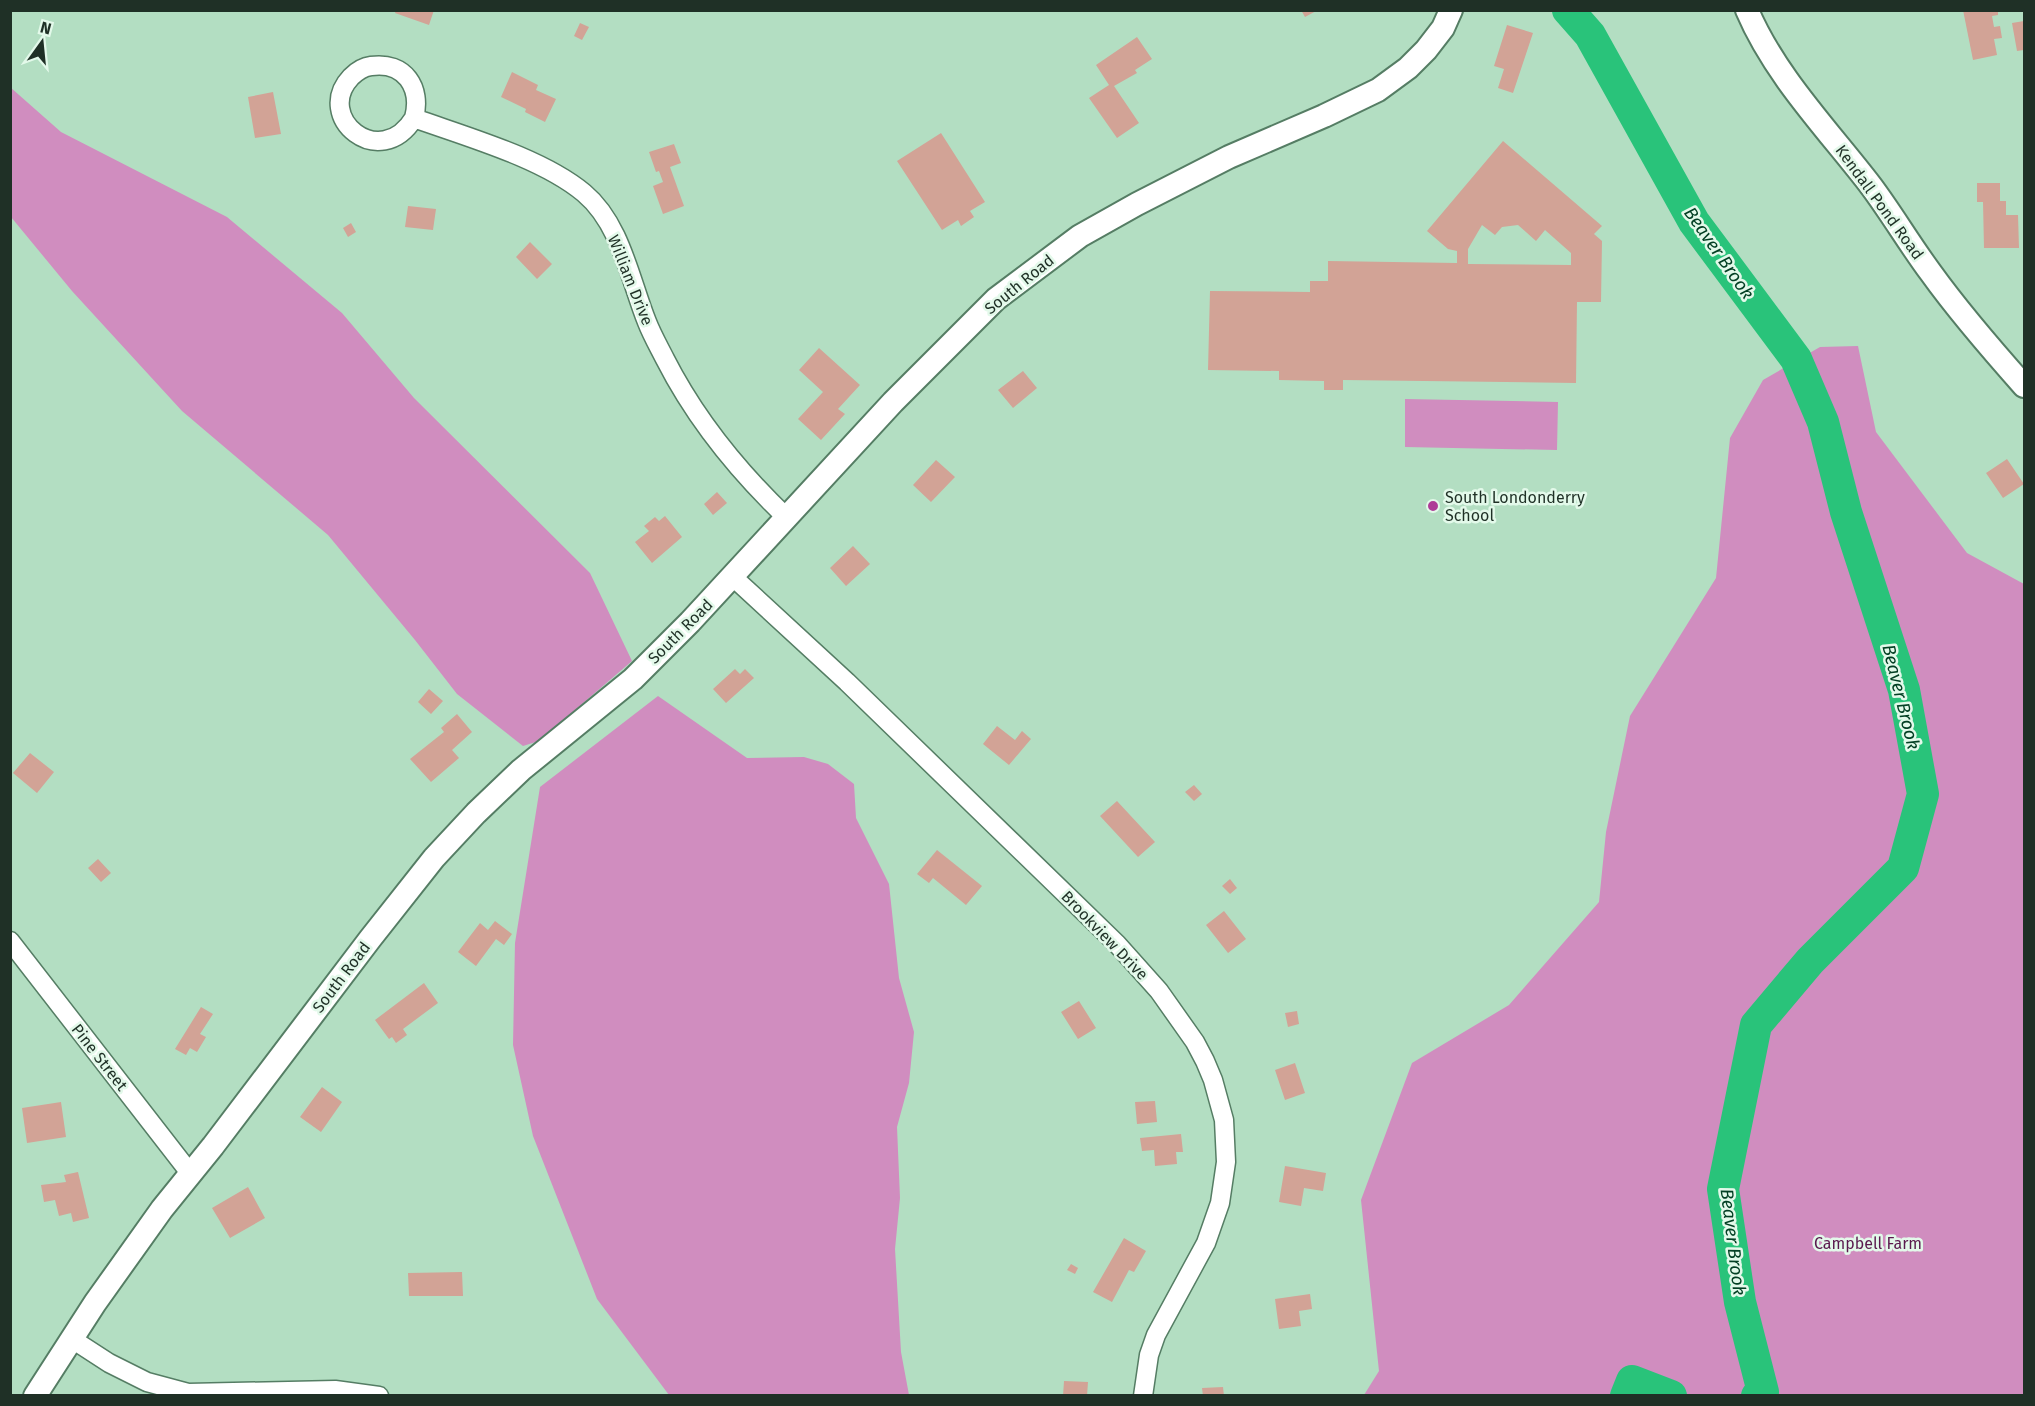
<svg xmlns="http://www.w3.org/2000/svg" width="2035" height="1406" font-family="'Fira Sans',sans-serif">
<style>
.green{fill:#d08dbf}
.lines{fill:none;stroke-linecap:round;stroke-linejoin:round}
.river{stroke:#29c37a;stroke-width:32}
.building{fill:#d2a396;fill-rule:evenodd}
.minor-casing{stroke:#557d64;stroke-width:21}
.tertiary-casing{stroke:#557d64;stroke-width:26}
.minor{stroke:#fff;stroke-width:18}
.tertiary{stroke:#fff;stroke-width:22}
.poi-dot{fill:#ae3c97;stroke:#e3f9ea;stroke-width:2}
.labels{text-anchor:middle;stroke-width:5;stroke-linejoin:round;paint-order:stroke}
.street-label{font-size:16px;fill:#1f3026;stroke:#e3f9ea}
.poi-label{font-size:16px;fill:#1f3026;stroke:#e3f9ea;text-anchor:start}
.park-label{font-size:16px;fill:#5a194e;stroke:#e3f9ea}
.water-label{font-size:18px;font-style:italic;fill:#034024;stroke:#e3f9ea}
</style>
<rect width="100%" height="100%" fill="#b3dec2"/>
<path class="green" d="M10 87 61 132 227 217 342 313 414 398 590 573 632 661 539 741 523 746 457 694 415 640 328 535 182 411 72 291 11 217Z
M1858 346 1876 432 1967 553 2024 584V1395H1364L1379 1371 1361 1200 1412 1063 1509 1005 1599 902 1606 832 1630 716 1716 578 1730 438 1763 380 1820 347Z
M1405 399 1558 402 1557 450 1405 447Z
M658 696 747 758 804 757 828 764 854 784 856 818 889 884 899 978 914 1032 909 1083 897 1127 900 1198 895 1249 901 1352 909 1395H669L597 1299 533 1136 513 1045 515 943 540 787Z"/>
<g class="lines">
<path class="river" d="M1568 10 1590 35 1694 222 1796 359 1823 422 1846 512 1904 690 1923 794 1903 868 1810 961 1756 1025 1723 1189 1740 1302 1763 1392 1757 1396
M1626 1396 1632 1381 1671 1396"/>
</g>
<path class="building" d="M396 10H434L429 25 395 13Z
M1301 10H1318L1305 17Z
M1963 10H1998V15L1992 16 1994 27 2000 26 2002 38 1994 39 1997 55 1973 60Z
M2024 21V50L2017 51 2012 23Z
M580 23 589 27 582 40 574 36Z
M1507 25 1533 33 1513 93 1498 88 1504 69 1494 66Z
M1137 37 1152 59 1135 70 1137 73 1114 86 1139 123 1117 138 1089 98 1109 85 1096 65Z
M512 72 538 85 536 90 556 99 545 122 525 112 526 109 501 97Z
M273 92 281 134 255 138 248 97Z
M941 133 985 202 970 211 974 217 961 226 958 220 942 230 897 161Z
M1503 141 1602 226 1594 234 1602 241 1601 302H1577L1576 383 1343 380V390H1324V381L1279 380V371L1208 370 1210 291 1310 292V281H1328V261L1457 263V251L1448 249 1427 231ZM1482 225 1495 235 1502 227 1518 225 1536 241 1545 230 1571 253V265L1468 264V249Z
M674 144 681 163 670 167 684 206 663 214 653 186 663 182 659 171 656 172 649 152Z
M1977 183H2000V201H2006V215H2018L2019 248H1984L1983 202H1977Z
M408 206 436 209 433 230 405 227Z
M351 223 356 232 348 237 343 228Z
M530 242 552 264 537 279 516 257Z
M819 348 860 385 838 409 845 414 821 440 798 419 823 392 799 370Z
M1023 371 1037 388 1013 408 998 390Z
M2007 459 2024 484 2003 498 1986 473Z
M936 460 955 477 931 502 913 485Z
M717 492 727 503 713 515 704 504Z
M665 516 682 537 652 563 635 542 649 531 644 526 655 517 659 521Z
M853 546 870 564 846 586 830 568Z
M735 669 740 674 745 669 754 678 726 703 713 689Z
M429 689 443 701 431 714 418 702Z
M457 714 472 732 452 750 459 758 431 782 410 759 444 732 441 728Z
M997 726 1015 740 1022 731 1031 739 1009 765 983 744Z
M30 753 54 772 37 793 13 773Z
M1194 785 1202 794 1194 801 1185 792Z
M1117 801 1155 842 1138 857 1100 816Z
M937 850 982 886 966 905 933 878 929 883 917 874Z
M98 859 111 873 101 882 88 868Z
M1230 879 1237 888 1230 894 1222 886Z
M1224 911 1246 939 1228 953 1206 925Z
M495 921 512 934 504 945 496 939 476 966 458 952 480 923 488 930Z
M424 983 438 1003 403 1029 407 1035 396 1043 392 1037 389 1039 375 1020Z
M1079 1001 1096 1028 1078 1039 1061 1012Z
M201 1007 213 1014 200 1034 206 1037 197 1052 190 1048 186 1055 175 1049Z
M1297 1011 1299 1024 1288 1027 1285 1013Z
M1295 1063 1305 1093 1285 1100 1275 1070Z
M322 1087 342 1102 321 1132 300 1117Z
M1155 1101 1157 1122 1137 1124 1135 1102Z
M61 1102 66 1137 27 1143 22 1108Z
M1181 1134 1183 1152H1176L1177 1164 1155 1166 1154 1150 1142 1151 1140 1138Z
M1285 1166 1326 1173 1323 1191 1304 1188 1301 1206 1279 1202Z
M78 1172 89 1218 73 1222 71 1213 59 1216 55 1200 44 1202 41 1185 66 1182 64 1175Z
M248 1187 265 1218 230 1238 212 1208Z
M1124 1238 1146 1251 1134 1272 1129 1270 1112 1302 1093 1292Z
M1071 1264 1078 1268 1075 1274 1067 1270Z
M462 1272 463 1296H409L408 1273Z
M1310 1294 1312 1309 1299 1311 1301 1326 1279 1329 1275 1299Z
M1064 1381 1088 1382 1087 1396H1063Z
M1223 1387 1224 1396H1203L1202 1388Z"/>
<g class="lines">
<defs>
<path id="minor" d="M414 118C380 173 313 117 351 77 357 71 363 67 371 66 405 61 422 88 414 118 467 137 542 158 584 193 621 224 630 280 647 322 652 335 659 347 665 359 695 418 738 471 786 517
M733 577 847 682 1117 944 1159 991 1195 1042 1205 1061 1213 1080 1224 1120 1226 1162 1220 1203 1206 1243 1156 1335 1149 1355 1143 1396
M10 941 190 1173
M72 1339 109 1363 147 1382 188 1393 335 1390 379 1396"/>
<path id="tertiary" d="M1747 10C1775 76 1828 130 1871 186 1892 214 1910 245 1931 273 1959 312 1992 350 2024 386
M35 1396 95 1303 162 1209 213 1146 370 939 434 858 476 813 521 770 633 679 690 622 893 402 996 299 1080 236 1137 204 1229 157 1324 116 1378 90 1408 68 1426 50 1443 28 1451 10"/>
</defs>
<use href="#minor" class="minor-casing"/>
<use href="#tertiary" class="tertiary-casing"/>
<use href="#minor" class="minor"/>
<use href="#tertiary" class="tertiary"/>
</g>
<circle class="poi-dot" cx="1433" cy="506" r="6"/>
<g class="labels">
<g class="street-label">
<text transform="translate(1880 202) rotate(54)" y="6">Kendall Pond Road</text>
<text transform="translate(631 280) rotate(68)" y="6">William Drive</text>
<text transform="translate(1019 284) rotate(-39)" y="6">South Road</text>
<text transform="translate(680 631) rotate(-45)" y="6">South Road</text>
<text transform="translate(1105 935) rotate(46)" y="6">Brookview Drive</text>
<text transform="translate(341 977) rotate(-53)" y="6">South Road</text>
<text transform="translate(100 1057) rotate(52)" y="6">Pine Street</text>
</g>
<g class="poi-label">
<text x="1445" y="503">South Londonderry<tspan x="1445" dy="18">School</tspan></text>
</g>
<g class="park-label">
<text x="1868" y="1249">Campbell Farm</text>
</g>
<g class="water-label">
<text transform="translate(1719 253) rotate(55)" y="6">Beaver Brook</text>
<text transform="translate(1901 697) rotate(76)" y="6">Beaver Brook</text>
<text transform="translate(1733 1242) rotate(83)" y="6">Beaver Brook</text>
</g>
</g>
<rect width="2035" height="1406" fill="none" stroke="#1f3026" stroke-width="24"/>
<g transform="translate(42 42) rotate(15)" stroke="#e3f9ea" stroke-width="4.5" paint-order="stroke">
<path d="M0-4.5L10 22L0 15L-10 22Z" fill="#1f3026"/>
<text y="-9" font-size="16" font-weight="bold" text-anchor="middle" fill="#1f3026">N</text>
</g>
</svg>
